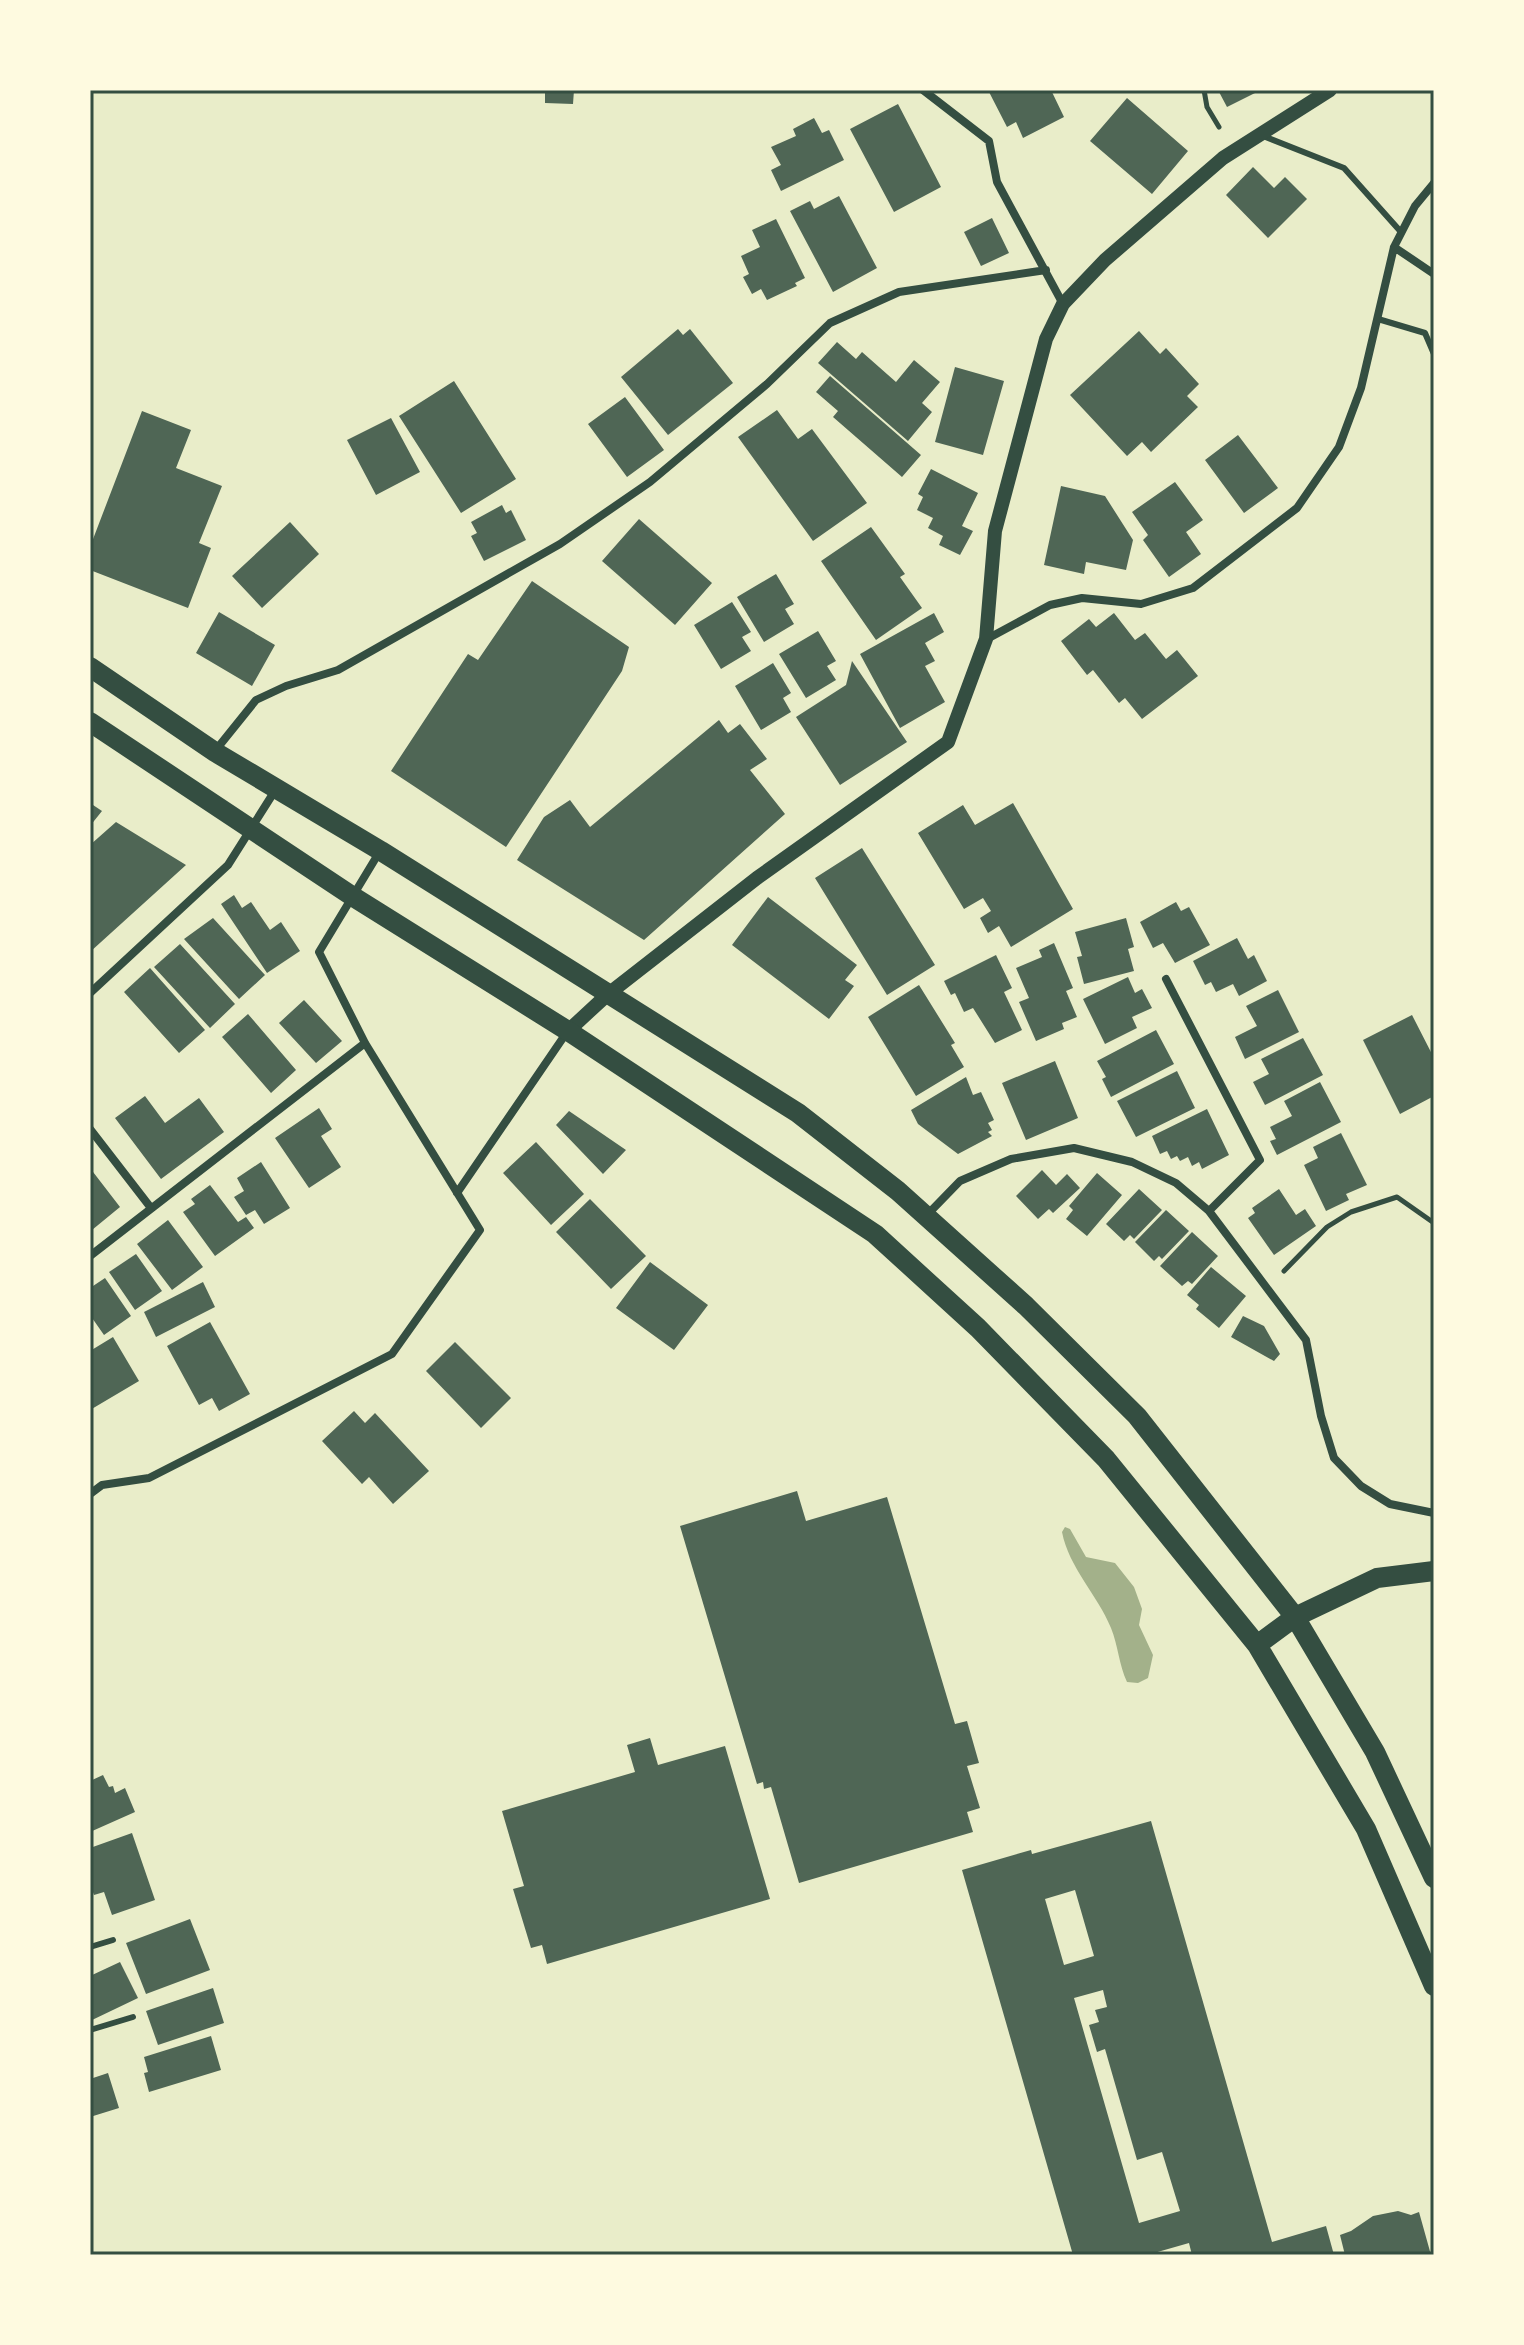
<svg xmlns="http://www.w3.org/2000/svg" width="1524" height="2345" font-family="Ubuntu,sans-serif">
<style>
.water{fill:#a3b18a}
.building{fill:#4f6655;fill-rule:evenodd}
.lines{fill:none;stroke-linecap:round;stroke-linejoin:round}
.path{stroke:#344e41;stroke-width:5}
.service{stroke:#344e41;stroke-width:6}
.minor{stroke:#344e41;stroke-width:8}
.tertiary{stroke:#344e41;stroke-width:14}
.primary{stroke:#344e41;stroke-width:20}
.neatline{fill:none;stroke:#344e41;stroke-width:3}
</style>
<rect width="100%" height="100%" fill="#e9edc9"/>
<path class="water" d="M1065 1527 1070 1529 1086 1557 1115 1563 1134 1587 1142 1609 1139 1625 1153 1655 1148 1678 1138 1683 1127 1682C1119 1665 1118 1645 1111 1628 1097 1594 1069 1568 1062 1532Z"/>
<path class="building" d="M545 90H574L573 104 545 103Z
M988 90H1051L1064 117 1023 138 1016 122 1007 127Z
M1218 90H1261L1227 107Z
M1127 98 1188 151 1152 194 1090 141Z
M898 104 941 187 894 212 850 129Z
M814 118 822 133 829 130 844 160 781 191 771 170 781 165 771 147 796 136 793 129Z
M1253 167 1274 188 1285 177 1307 199 1268 238 1226 195Z
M839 196 877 268 833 292 790 211 810 201 814 209Z
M992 218 1009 253 981 266 964 232Z
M776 219 805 278 795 283 797 286 767 300 761 289 752 294 743 277 749 274 741 256 760 247 752 230Z
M678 329 683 335 690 329 733 383 668 435 621 377Z
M1139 331 1160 354 1166 348 1199 384 1187 396 1198 407 1151 452 1142 442 1127 456 1070 395Z
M837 342 856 359 862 352 896 382 914 360 940 382 922 403 932 412 908 441 818 363Z
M955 367 1004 381 983 455 935 442Z
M830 376 921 455 902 477 833 417 838 411 816 392Z
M454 381 516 479 461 513 399 416Z
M625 397 664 450 627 477 588 424Z
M777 410 798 439 812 429 867 503 813 541 738 437Z
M142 411 191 430 176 468 222 486 199 543 211 548 188 608 90 570V547Z
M391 418 420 472 376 495 347 440Z
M1238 435 1278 488 1244 513 1205 460Z
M931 469 978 493 962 526 973 531 960 555 939 545 943 536 928 528 933 518 917 510 923 497 918 494Z
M1175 482 1203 520 1186 532 1201 554 1169 577 1143 540 1148 535 1132 512Z
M1061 486 1105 496 1133 540 1126 570 1086 562 1084 574 1044 565Z
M502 505 506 513 511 510 526 540 484 561 471 536 477 533 471 522Z
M639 519 712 583 675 625 602 561Z
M290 522 319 554 262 608 232 576Z
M871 527 905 574 900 577 922 608 876 640 821 561Z
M776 574 794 604 785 609 794 624 764 642 737 597Z
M532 581 629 647 622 671 506 847 391 771 468 654 478 660Z
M732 602 751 632 742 637 751 651 721 669 694 625Z
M219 612 275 645 252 686 196 653Z
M934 613 944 632 925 643 935 661 925 666 945 702 900 728 860 654Z
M1114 613 1135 640 1145 633 1166 659 1177 650 1198 676 1142 719 1125 698 1119 703 1093 670 1087 675 1061 641 1089 619 1096 627Z
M818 631 836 661 827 666 836 680 806 698 779 654Z
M852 661 907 742 840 785 796 717 846 685Z
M773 663 791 693 783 698 791 712 761 730 735 686Z
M719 720 728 733 740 724 767 759 750 770 785 814 644 940 517 860 544 817 570 800 590 827Z
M90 803 102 811 90 826Z
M1013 803 1073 909 1011 947 999 926 988 933 980 918 991 911 983 898 964 909 918 833 963 805 975 825Z
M116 822 186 865 90 952V845Z
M862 848 935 965 887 995 815 878Z
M234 895 242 908 251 902 270 930 281 922 300 951 267 973 221 904Z
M768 897 857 965 845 980 854 986 829 1019 732 945Z
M1176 902 1181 911 1189 907 1210 945 1175 963 1163 943 1153 948 1140 922Z
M213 918 265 975 239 999 184 939Z
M1126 918 1134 947 1128 949 1134 971 1084 984 1077 957 1082 956 1075 932Z
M1237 938 1248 959 1254 955 1267 981 1239 996 1233 984 1216 992 1211 982 1205 985 1193 961Z
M1054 943 1073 988 1066 991 1077 1017 1062 1023 1064 1029 1036 1041 1019 1002 1029 998 1016 968 1042 957 1039 950Z
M180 944 235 1004 210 1028 154 967Z
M996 955 1012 988 1004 992 1022 1030 995 1043 973 1008 964 1012 955 993 951 995 944 981Z
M150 968 205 1030 179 1053 124 992Z
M1128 977 1135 993 1142 989 1152 1008 1132 1017 1137 1028 1105 1044 1083 999Z
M919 985 955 1043 951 1045 964 1067 916 1096 868 1017Z
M1278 990 1299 1032 1245 1059 1235 1037 1257 1026 1246 1006Z
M304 1000 342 1041 316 1063 279 1023Z
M248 1014 296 1070 271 1093 222 1037Z
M1412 1015 1434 1058V1096L1400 1114 1363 1040Z
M1156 1030 1174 1064 1111 1097 1102 1079 1106 1077 1097 1061Z
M1303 1038 1323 1075 1265 1105 1253 1082 1269 1074 1261 1059Z
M1055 1061 1078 1118 1026 1140 1002 1083Z
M1177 1071 1195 1108 1136 1137 1117 1101Z
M966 1077 973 1095 981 1092 994 1120 988 1123 992 1130 988 1132 992 1136 958 1154 918 1124 911 1110Z
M1320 1082 1341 1122 1277 1155 1270 1141 1276 1139 1270 1127 1292 1116 1284 1101Z
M145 1096 165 1123 199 1098 224 1132 161 1179 115 1118Z
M319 1108 332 1129 321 1136 341 1167 309 1188 275 1138Z
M1207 1109 1229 1155 1202 1169 1199 1162 1192 1166 1188 1157 1180 1161 1177 1156 1171 1159 1167 1151 1160 1154 1152 1136Z
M569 1111 626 1150 603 1174 556 1125Z
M1341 1133 1367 1185 1346 1194 1349 1200 1326 1211 1304 1165 1318 1158 1313 1147Z
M536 1142 584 1194 551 1225 503 1173Z
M261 1162 290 1208 264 1224 255 1210 246 1215 234 1197 244 1191 237 1178Z
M90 1168 120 1207 92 1230 90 1228Z
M1042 1170 1056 1185 1067 1174 1080 1188 1053 1213 1049 1209 1038 1219 1016 1196Z
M1097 1173 1122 1195 1087 1236 1066 1219 1073 1210 1069 1206Z
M210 1185 238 1222 246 1217 254 1228 215 1256 183 1212 195 1204 191 1199Z
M1139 1189 1162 1210 1134 1239 1130 1235 1124 1241 1106 1224Z
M1279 1189 1296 1215 1305 1209 1316 1226 1274 1255 1248 1218 1255 1213 1252 1208Z
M590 1199 646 1256 611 1289 556 1232Z
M1166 1210 1189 1231 1162 1259 1159 1256 1154 1261 1135 1242Z
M168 1220 203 1267 172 1290 137 1244Z
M1192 1232 1218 1256 1192 1284 1188 1281 1182 1286 1160 1266Z
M136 1254 162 1291 135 1310 109 1272Z
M650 1262 708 1305 674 1350 616 1308Z
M1211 1267 1246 1296 1219 1328 1196 1309 1199 1305 1187 1295Z
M105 1278 131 1316 104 1335 90 1315V1288Z
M203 1282 215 1307 156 1337 144 1312Z
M1243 1316 1264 1326 1280 1354 1274 1361 1231 1337Z
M210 1322 250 1394 219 1411 212 1398 199 1405 167 1346Z
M113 1337 139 1381 90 1410V1351Z
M455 1342 511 1398 481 1428 426 1371Z
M354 1411 365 1423 375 1413 429 1471 393 1504 369 1477 362 1484 322 1441Z
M797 1491 806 1521 887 1497 955 1724 967 1721 979 1763 967 1766 980 1808 967 1812 973 1832 799 1883 771 1787 764 1789 763 1782 757 1784 680 1526Z
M650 1738 658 1765 725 1746 770 1899 547 1964 542 1945 531 1948 513 1889 524 1886 502 1811 635 1772 627 1745Z
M103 1775 109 1787 113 1786 115 1793 125 1788 135 1812 90 1832V1781Z
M1151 1821 1272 2242 1326 2226 1334 2255H1192L1189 2243 1147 2255H1073L962 1870 1031 1850 1032 1854ZM1075 1890 1094 1956 1064 1965 1045 1899ZM1103 1990 1107 2007 1095 2010 1099 2022 1089 2025 1097 2052 1105 2049 1137 2160 1162 2152 1180 2211 1139 2223 1074 1998Z
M132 1833 155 1900 112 1915 104 1892 94 1895 90 1884V1848Z
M190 1919 210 1970 146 1994 126 1943Z
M120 1962 138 1998 90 2021V1976Z
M213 1988 224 2023 158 2045 146 2011Z
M211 2036 221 2070 149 2092 144 2073 148 2072 144 2057Z
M108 2073 119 2108 90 2117V2079Z
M1398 2211 1411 2215 1419 2212 1431 2255H1345L1340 2235 1351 2231 1373 2216Z"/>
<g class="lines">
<path class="path" d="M1204 90 1207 107 1219 127
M1284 1271 1327 1227 1351 1212 1397 1197 1434 1223"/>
<path class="service" d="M1263 136 1344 168 1401 232
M1378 319 1425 333 1434 354
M90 1947 113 1940
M90 2030 133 2017"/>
<path class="minor" d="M923 90 989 141 997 182 1063 304
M1394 247 1434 274
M987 639 1050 605 1082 598 1141 604 1193 588 1297 508 1339 447 1361 388 1394 247 1415 206 1434 183
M215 751 256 700 286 686 338 670 560 544 650 482 767 384 830 323 899 292 1046 270
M1166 979 1260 1160 1209 1211
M90 993 228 865 276 789
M90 1129 151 1208
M457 1193 567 1032
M926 1216 960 1181 1011 1159 1074 1148 1132 1162 1176 1183 1209 1211 1306 1340 1321 1416 1334 1458 1361 1486 1390 1504 1434 1513
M90 1256 365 1043
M90 1494 102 1485 149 1478 392 1354 480 1230 365 1043 319 952 380 851"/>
<path class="tertiary" d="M568 1031 607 995 757 878 948 742 986 639 995 531 1046 339 1063 304 1105 260 1223 158 1330 90"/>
<path class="primary" d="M90 667 215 752 381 851 798 1113 898 1191 1026 1306 1137 1416 1295 1617 1375 1752 1434 1878
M90 722 352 896 568 1031 875 1234 978 1328 1106 1459 1257 1645 1366 1829 1434 1986
M1257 1645 1295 1617 1377 1578 1434 1571"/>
</g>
<rect width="1524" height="2345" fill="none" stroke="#fefae0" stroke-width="184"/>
<rect x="92" y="92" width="1340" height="2161" class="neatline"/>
</svg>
